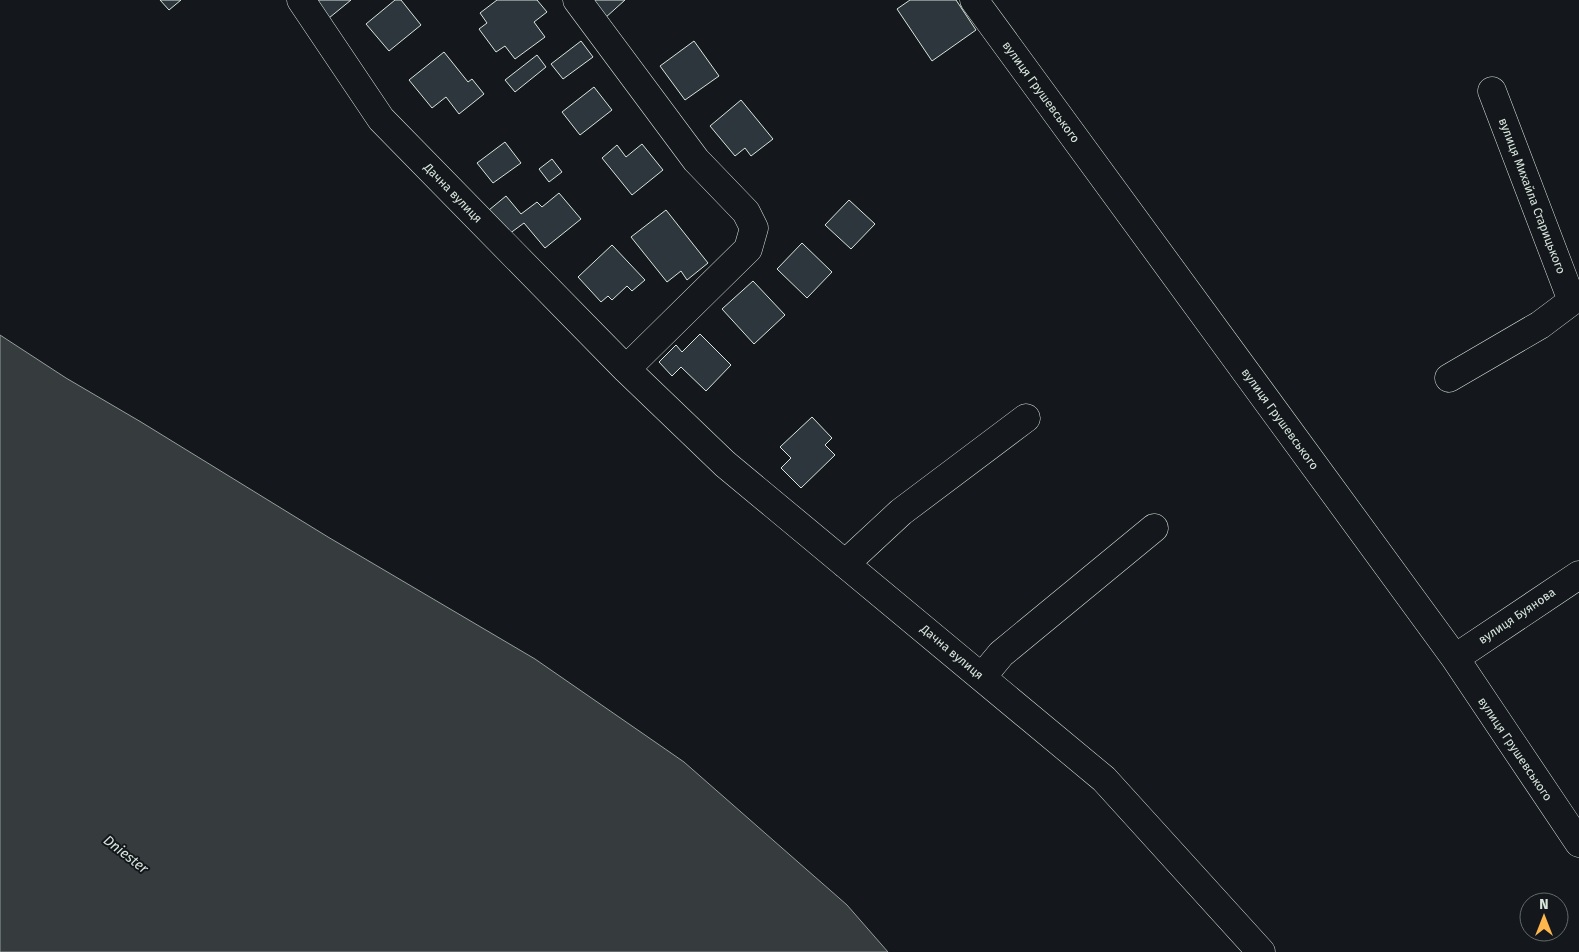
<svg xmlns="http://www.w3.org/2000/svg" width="1579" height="952" font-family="'Fira Sans',sans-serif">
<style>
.water{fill:#363b3e;stroke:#939e99}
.building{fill:#2c363c;stroke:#d8e6dc}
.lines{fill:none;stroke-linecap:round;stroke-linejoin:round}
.minor-casing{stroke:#d8e6dc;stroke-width:29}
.minor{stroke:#14181c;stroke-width:28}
.labels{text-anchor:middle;stroke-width:4;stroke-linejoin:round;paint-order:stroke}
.street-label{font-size:12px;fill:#d8e6dc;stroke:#14181c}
.water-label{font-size:14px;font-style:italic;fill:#d8e6dc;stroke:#14181c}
</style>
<rect width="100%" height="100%" fill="#14181c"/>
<path class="water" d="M0 335 66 378 141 422 328 537 535 659 684 762 847 905 888 952H0Z"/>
<path class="building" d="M160 0H181L169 10Z
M315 0H351L329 18Z
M395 0H401L421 25 389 51 366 24Z
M497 0H537L547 12 534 22 545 37 515 59 505 46 496 52 479 29 487 23 480 13Z
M589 0H625L605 18Z
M910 0H956L976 30 932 61 897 9Z
M581 41 593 57 563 79 551 64Z
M694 41 719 76 685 100 660 66Z
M444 52 468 82 472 79 484 94 459 114 446 97 432 108 409 80Z
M537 55 546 67 515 92 505 80Z
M594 87 612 110 580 135 562 112Z
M741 100 773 139 751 156 745 148 735 156 710 126Z
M505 142 521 163 493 183 477 163Z
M642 144 663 170 632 195 602 158 617 145 626 157Z
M552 159 562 172 549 182 539 169Z
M559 193 581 219 545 248 524 223 509 234 489 210 506 196 521 214 537 202 542 207Z
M849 200 875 224 851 249 825 225Z
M666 210 708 263 687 280 681 271 667 282 631 237Z
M802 243 832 272 807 298 777 269Z
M612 245 645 280 632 291 627 286 612 300 608 296 601 302 578 277Z
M753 281 785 315 754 344 722 309Z
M700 334 731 365 706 391 681 367 672 376 659 362 676 345 682 352Z
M812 417 832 438 825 445 835 455 801 488 781 468 791 458 780 447Z"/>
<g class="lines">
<defs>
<path id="minor" d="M301 0 381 119 626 369 725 464 1104 779 1261 952
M577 0 696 160 746 212 754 228 748 249 626 369
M974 0 1455 658 1579 843
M1492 91 1572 301
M1449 378 1540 325 1572 301 1579 299
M845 564 901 512 1026 418
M1455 658 1579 575
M982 677 1001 654 1154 528"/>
</defs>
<use href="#minor" class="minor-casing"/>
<use href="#minor" class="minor"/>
</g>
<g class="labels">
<g class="street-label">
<text transform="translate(1041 92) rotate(54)" y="4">вулиця Грушевського</text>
<text transform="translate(453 193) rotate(46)" y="4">Дачна вулиця</text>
<text transform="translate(1532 196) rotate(69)" y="4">вулиця Михайла Старицького</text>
<text transform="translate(1280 419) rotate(54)" y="4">вулиця Грушевського</text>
<text transform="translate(1517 616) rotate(-34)" y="4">вулиця Буянова</text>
<text transform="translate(952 652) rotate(40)" y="4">Дачна вулиця</text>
<text transform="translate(1515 749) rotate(56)" y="4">вулиця Грушевського</text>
</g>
<g class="water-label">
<text transform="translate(126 854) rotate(38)" y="5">Dniester</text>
</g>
</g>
<g transform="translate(1544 917)"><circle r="24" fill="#14181c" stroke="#626a69"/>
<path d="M0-4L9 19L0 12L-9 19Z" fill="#ffb74d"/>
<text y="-8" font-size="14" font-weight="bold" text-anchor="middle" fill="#d8e6dc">N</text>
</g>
</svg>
